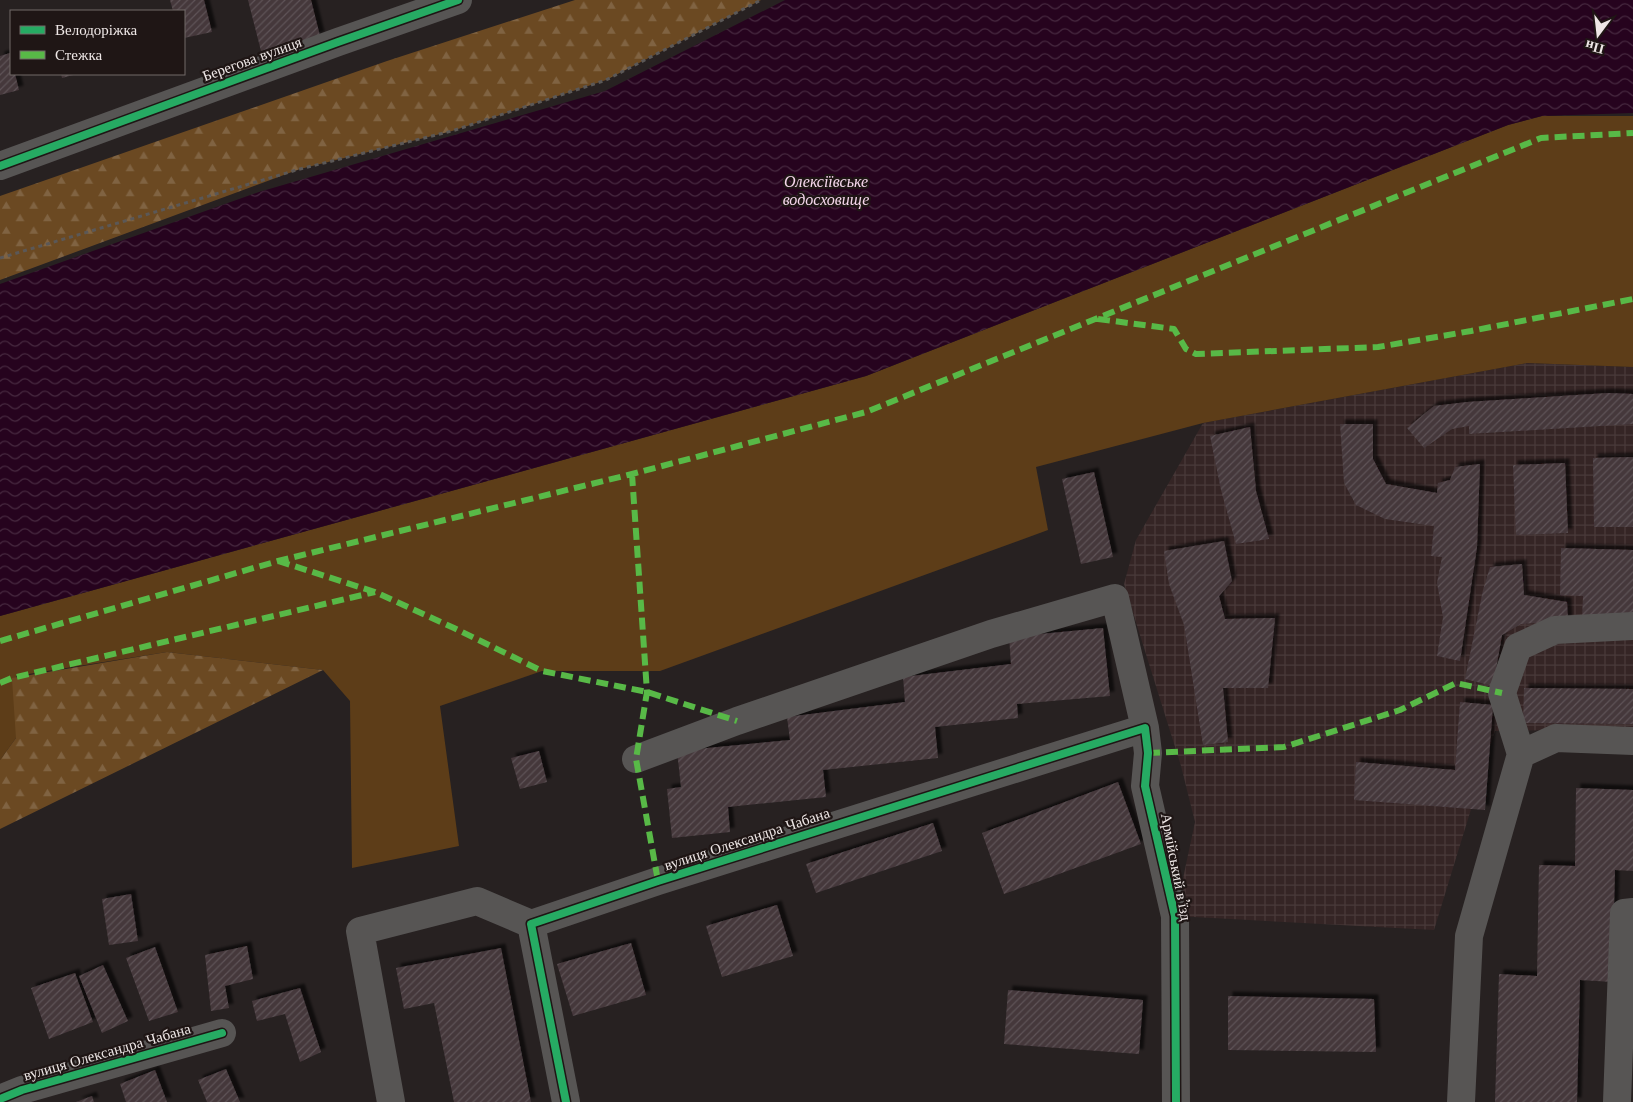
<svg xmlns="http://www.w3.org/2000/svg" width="1633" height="1102" font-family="'Libre Baskerville',serif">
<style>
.industrial{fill:url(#industrial-grid)}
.green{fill:#5d3d18}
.forest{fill:url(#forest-firs)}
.water{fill:url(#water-waves)}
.building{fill:url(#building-hatch);filter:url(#shadow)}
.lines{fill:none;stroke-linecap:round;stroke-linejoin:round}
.path{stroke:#5b5857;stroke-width:3;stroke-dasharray:4 4;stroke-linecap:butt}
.minor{stroke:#575554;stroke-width:28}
.quiet{stroke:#58b947;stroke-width:6;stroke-dasharray:12 6;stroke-linecap:butt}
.cycleway-casing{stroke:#1f1615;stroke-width:11}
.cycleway{stroke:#26ab63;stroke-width:8}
.labels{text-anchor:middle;stroke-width:4.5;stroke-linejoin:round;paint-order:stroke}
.street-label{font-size:15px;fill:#eee7e6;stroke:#1f1615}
.water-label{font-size:16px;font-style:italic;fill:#f6d7ec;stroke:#1f1615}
</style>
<defs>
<pattern id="industrial-grid" width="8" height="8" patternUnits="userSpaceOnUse" patternTransform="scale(1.25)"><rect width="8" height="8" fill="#352525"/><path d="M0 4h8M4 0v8" fill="none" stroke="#493a3a"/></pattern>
<pattern id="forest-firs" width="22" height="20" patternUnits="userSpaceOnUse" patternTransform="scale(1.25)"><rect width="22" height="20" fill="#6b4922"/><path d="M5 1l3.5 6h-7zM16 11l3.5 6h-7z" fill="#806342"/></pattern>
<pattern id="water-waves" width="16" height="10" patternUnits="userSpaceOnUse" patternTransform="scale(1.25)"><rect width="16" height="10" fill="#26031e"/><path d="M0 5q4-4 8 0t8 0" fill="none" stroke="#46283f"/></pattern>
<pattern id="building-hatch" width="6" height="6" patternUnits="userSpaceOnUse" patternTransform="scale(1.25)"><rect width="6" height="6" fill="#44373b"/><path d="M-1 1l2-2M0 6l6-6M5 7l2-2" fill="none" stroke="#5f5457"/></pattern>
<filter id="shadow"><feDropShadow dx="4.5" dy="-4.5" stdDeviation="1" flood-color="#0009"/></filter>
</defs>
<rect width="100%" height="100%" fill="#272121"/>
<path class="industrial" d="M1527 363 1633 367V729L1495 731 1434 930 1175 916 1195 822 1181 766 1124 584 1136 540 1203 423Z"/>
<path class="green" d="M1542 116H1633V367L1527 363 1203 423 1036 467 1048 530 660 671H542L440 706 459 846 352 868 350 701 323 670 167 652 16 676V738L0 760V616L866 376 1508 125Z"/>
<path class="forest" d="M575 0H761L606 80 452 131 300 169 0 280V196L387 61Z
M167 652 323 670 0 829V760L16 738 12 678Z"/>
<path class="water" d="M785 0H1633V113L1542 116 1508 125 866 376 0 616V284L259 192 605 91Z"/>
<path class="building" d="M170 0H204L212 32 184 38V11H173Z
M248 0H311L320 36 261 51Z
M10 53 11 74H15L19 90 0 95V56Z
M61 74H77L62 78Z
M1608 393 1633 394V424L1469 434V426L1452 429 1424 448 1407 428 1434 406 1467 402Z
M1340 424H1373V459L1386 484 1437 493 1438 483 1450 480 1455 467 1480 464 1477 547 1460 661 1437 656 1443 617 1437 583 1442 557 1431 556 1434 526 1385 519 1356 505 1344 483Z
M1250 427 1256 491 1269 539 1236 544 1221 490 1210 436Z
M1633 457V527H1594L1593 458Z
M1565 463 1568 533 1516 535 1513 465Z
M1094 472 1113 557 1081 564 1062 479Z
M1224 541 1232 581 1219 596 1225 619 1275 618 1268 688H1223L1228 742 1203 745 1184 625 1169 584 1164 551Z
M1561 548 1633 550V620L1582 619 1583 596 1560 595Z
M1522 564 1524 595 1567 602 1568 621 1521 624 1502 635 1493 686 1465 679 1483 590 1490 567Z
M1103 628 1110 696 1017 704 1018 718 935 727 938 758 823 770 826 797 728 807 730 832 672 838 667 789 681 787 677 751 790 740 787 717 905 702 903 677 1011 664 1009 637Z
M1524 688 1633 689V724L1523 723Z
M1460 702 1493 705 1485 810 1354 800 1356 762 1455 770Z
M539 751 547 782 520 789 511 758Z
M1118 782 1141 844 1004 894 982 833Z
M1576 788 1633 790V871L1615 870 1612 982 1580 980 1577 1102H1495L1499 974 1537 976 1539 865 1575 866Z
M933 823 942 851 816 893 806 864Z
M131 894 138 941 109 945 102 899Z
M777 905 793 956 722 977 706 926Z
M631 943 646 995 573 1016 557 964Z
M247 946 253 979 225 986 229 1008 211 1011 205 955Z
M155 947 178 1012 149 1021 126 958Z
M501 948 531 1102H454L434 1003 404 1009 396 968Z
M103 965 128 1021 102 1033 79 976Z
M75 973 93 1022 49 1039 31 988Z
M300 988 321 1052 300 1062 285 1014 257 1021 252 1001Z
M1008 990 1143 1000 1139 1054 1004 1044Z
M1228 996 1374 999 1376 1052 1228 1050Z
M226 1069 240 1102H207L198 1080Z
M155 1070 167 1102H126L120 1084Z
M92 1096 94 1102H76Z"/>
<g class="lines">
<path class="path" d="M0 258 300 169 452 131 606 80 761 0"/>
<path class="minor" d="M0 166 338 42 458 0
M1633 626 1555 630 1518 647 1502 693 1521 754 1556 738 1633 741
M636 759 737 721 991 634 1115 598 1145 728 1148 753 1145 786 1175 916 1176 1102
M0 1099 22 1090 222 1033
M391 1102 360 931 477 901 531 924
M566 1102 531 924 658 881 1145 728
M1461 1102 1469 936 1521 754
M1617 1102 1624 913 1633 912"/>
<path class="quiet" d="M1098 319 1174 329 1186 349 1196 354 1378 347 1471 331 1633 299
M632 474 647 692 636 759 658 881
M278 561 375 592 454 628 542 671 647 692 737 721
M0 641 278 561 632 474 866 412 1541 138 1633 133
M0 683 12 678 375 592
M1148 753 1284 747 1400 710 1456 683 1502 693"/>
<defs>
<path id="cycleway" d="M0 166 338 42 458 0
M0 1099 22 1090 222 1033
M566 1102 531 924 658 881 1145 728 1148 753 1145 786 1175 916 1176 1102"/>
</defs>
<use href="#cycleway" class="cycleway-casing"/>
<use href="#cycleway" class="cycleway"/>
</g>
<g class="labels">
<g class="street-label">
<text transform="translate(252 59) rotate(-20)" y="5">Берегова вулиця</text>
<text transform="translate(747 839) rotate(-18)" y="5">вулиця Олександра Чабана</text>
<text transform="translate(1176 867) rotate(79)" y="5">Армійський в’їзд</text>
<text transform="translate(107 1052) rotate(-16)" y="5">вулиця Олександра Чабана</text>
</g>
<g class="water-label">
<text x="826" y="187">Олексіївське<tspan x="826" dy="18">водосховище</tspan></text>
</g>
</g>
<rect x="10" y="10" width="175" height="65" fill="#1f1615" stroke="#726a69"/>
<rect x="20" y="26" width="25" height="8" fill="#26ab63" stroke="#726a69"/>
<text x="55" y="35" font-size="15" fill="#eee7e6">Велодоріжка</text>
<rect x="20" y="51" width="25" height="8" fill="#58b947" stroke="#726a69"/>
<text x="55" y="60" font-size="15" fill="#eee7e6">Стежка</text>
<g transform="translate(1598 35) rotate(195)" stroke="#1f1615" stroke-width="4" paint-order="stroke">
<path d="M0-4L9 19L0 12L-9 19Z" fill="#eee7e6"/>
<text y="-8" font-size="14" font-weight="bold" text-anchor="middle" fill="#eee7e6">Пн</text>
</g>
</svg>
